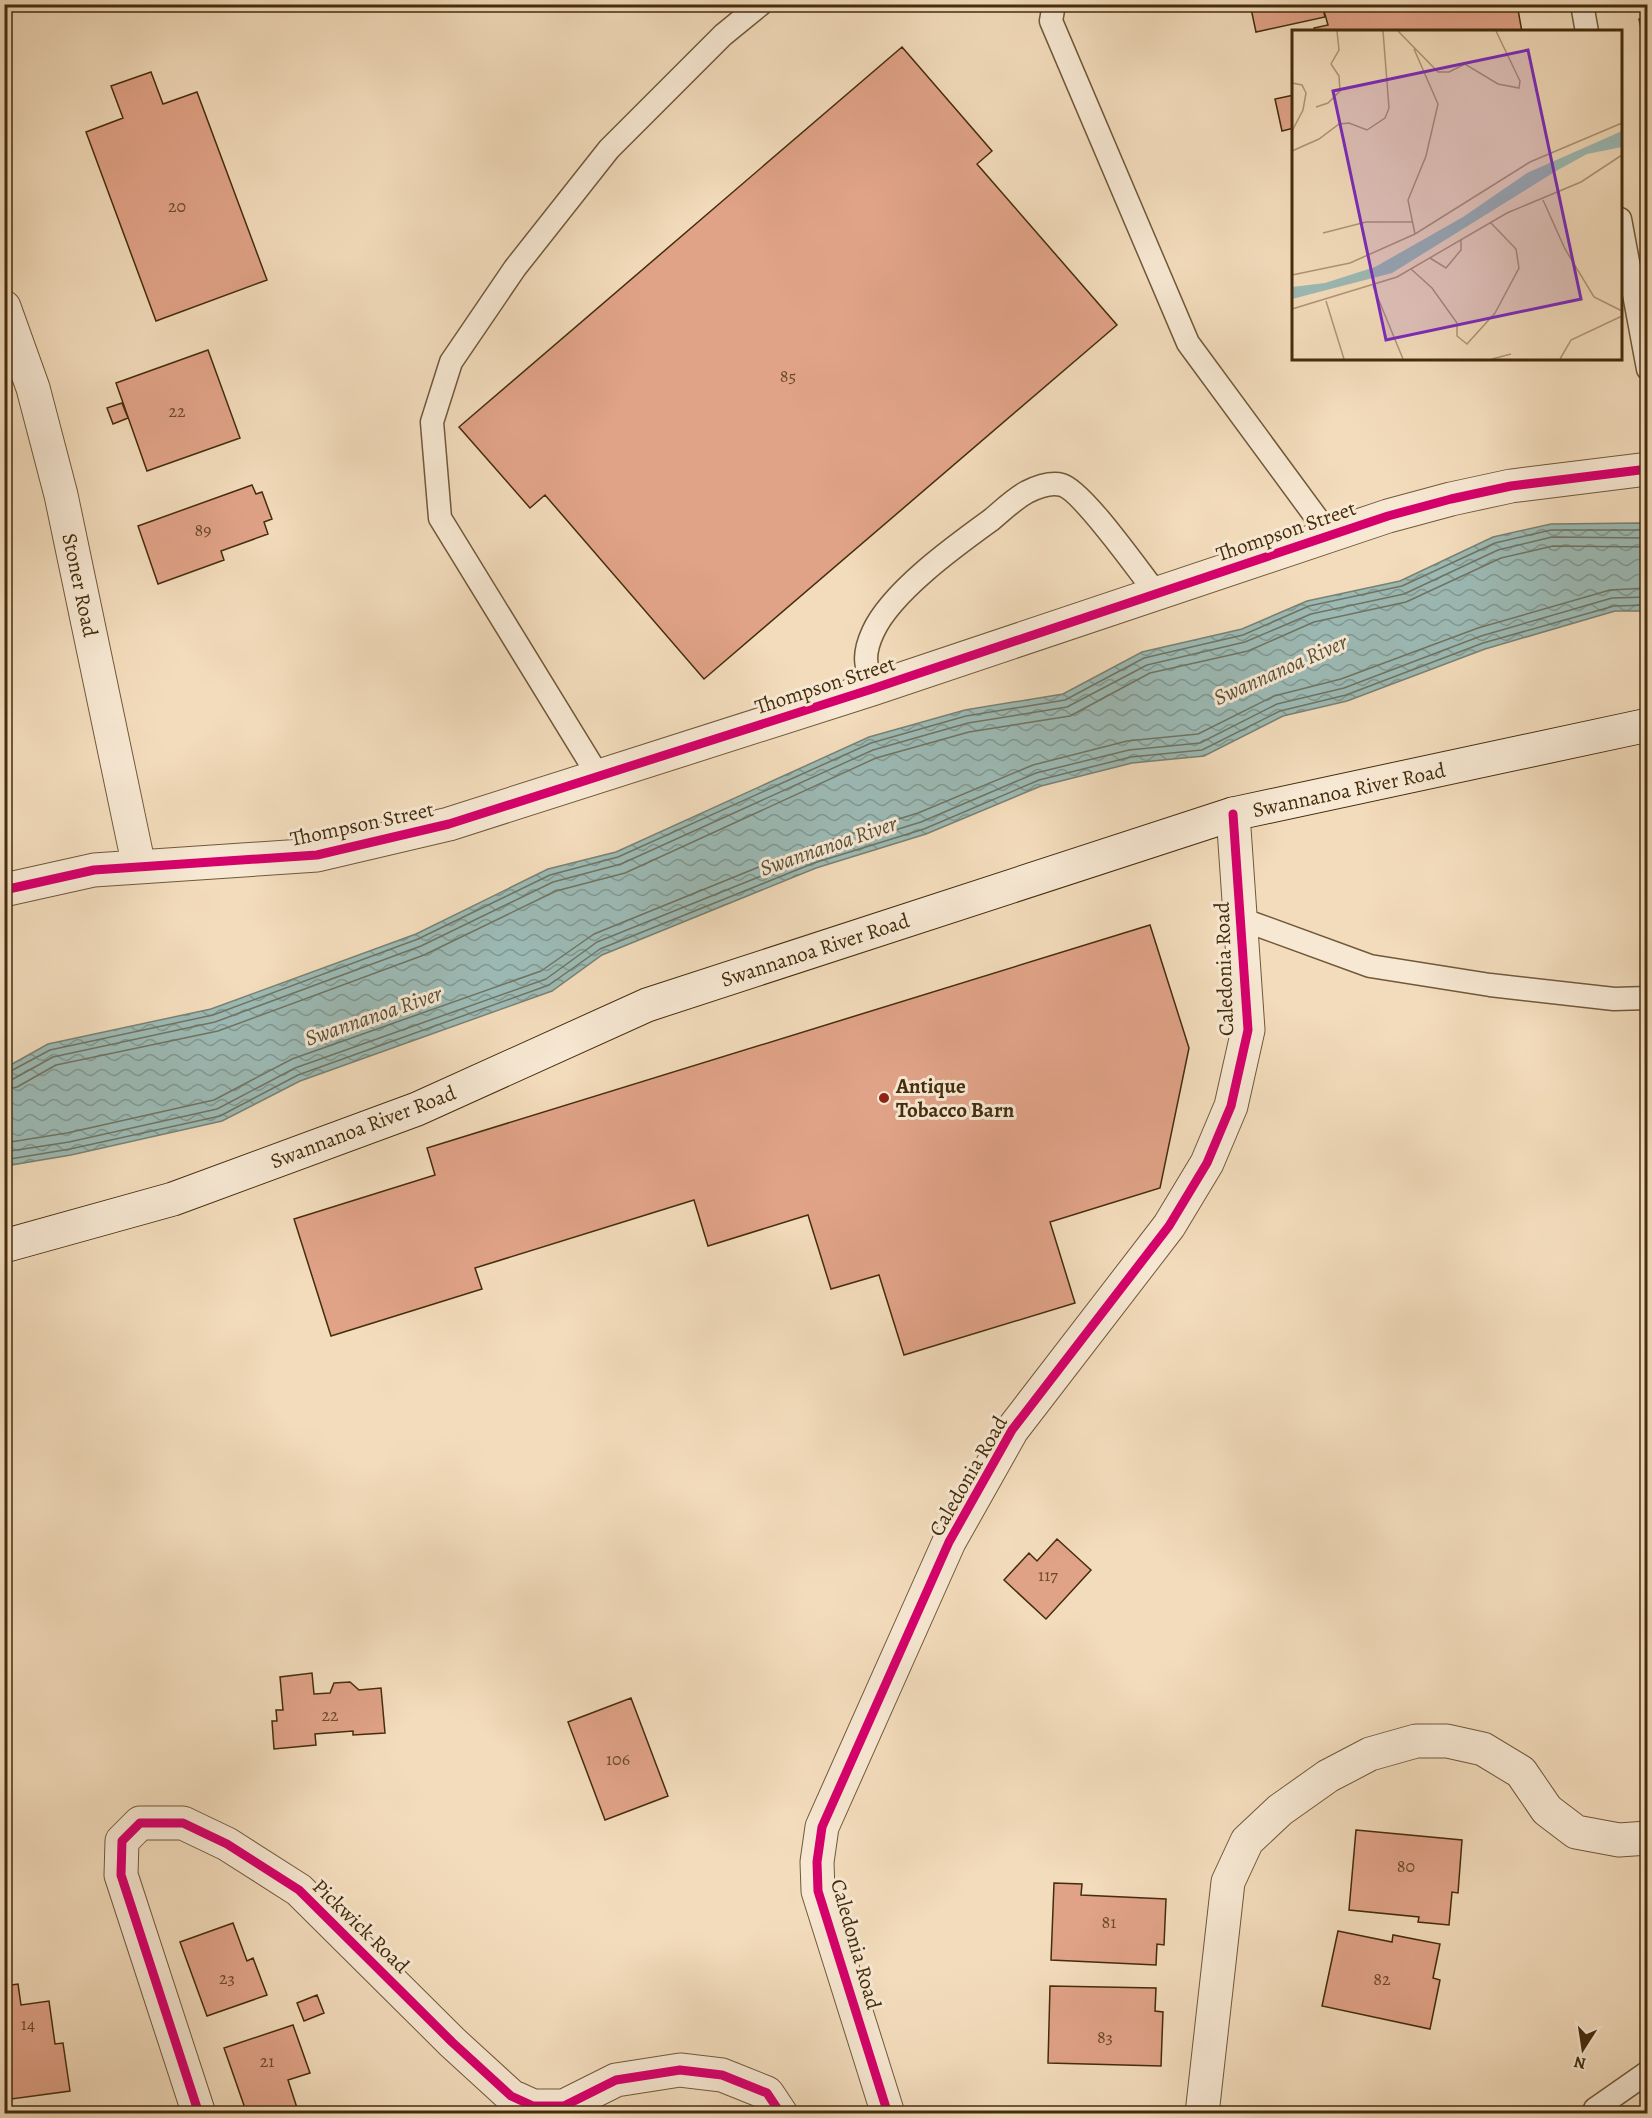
<svg xmlns="http://www.w3.org/2000/svg" width="1652" height="2118" font-family="Alegreya,serif">
<style>
.water{fill:url(#water-waves);stroke:#798272;stroke-width:1.5}
.lines{fill:none;stroke-linecap:round;stroke-linejoin:round}
.shore{stroke:#707461;stroke-width:1.5}
.building{fill:#e1a388;stroke:#442d0d;stroke-width:1.5}
.service-casing{stroke:#705939;stroke-width:25}
.minor-casing{stroke:#705939;stroke-width:35}
.secondary-casing{stroke:#442d0d;stroke-width:35}
.service{stroke:#f7e8d3;stroke-width:22}
.minor{stroke:#f7e8d3;stroke-width:33}
.secondary{stroke:#f7e8d3;stroke-width:33}
.cycleway-casing{stroke:#f7e8d3;stroke-width:13}
.cycleway{stroke:#d6006c;stroke-width:9}
.poi-dot{fill:#8f2418;stroke:#f7e8d3;stroke-width:2}
.labels{text-anchor:middle;stroke-width:6;stroke-linejoin:round;paint-order:stroke}
.number-label{font-size:18px;fill:#6b4a2c}
.street-label{font-size:21px;fill:#442d0d;stroke:#f7e8d3}
.poi-label{font-size:21px;font-weight:bold;fill:#442d0d;stroke:#f7e8d3;text-anchor:start}
.water-label{font-size:22px;font-style:italic;fill:#5a5037;stroke:#f7e8d3}
.inset-road{fill:none;stroke:#ad9676;stroke-width:1.5}
.view{fill:#7b2cbf;fill-opacity:0.15;stroke:#7b2cbf;stroke-width:3}
.inset-edge{fill:none;stroke:#442d0d;stroke-width:3}
</style>
<defs>
<pattern id="water-waves" width="16" height="10" patternUnits="userSpaceOnUse" patternTransform="scale(1.5)"><rect width="16" height="10" fill="#9cbab5"/><path d="M0 5q4-4 8 0t8 0" fill="none" stroke="#819892"/></pattern>
</defs>
<rect width="100%" height="100%" fill="#f3dcbc"/>
<filter id="stains"><feTurbulence type="fractalNoise" baseFrequency=".00333" numOctaves="4"/><feColorMatrix values="0 0 0 0 .2 0 0 0 0 .09 0 0 0 0 .02 0 0 0 .5 -.17"/></filter>
<radialGradient id="worn" r=".72"><stop offset=".6" stop-color="#630" stop-opacity="0"/><stop offset="1" stop-color="#630" stop-opacity=".3"/></radialGradient>
<path class="water" d="M1640 523 1647 525V611H1615L1485 649 1347 701 1283 716 1204 756 1132 763 1041 786 926 834 816 868 602 955 552 991 300 1081 222 1121 71 1155 5 1166V1068L48 1044 211 1009 416 934 548 869 616 852 869 737 965 710 1063 694 1142 652 1242 629 1307 601 1400 581 1493 537 1551 524Z"/>
<g class="lines">
<path class="shore" d="M4 1073 9 1072 50 1050 213 1015 418 939 550 875 618 857 871 743 966 716 1065 700 1144 658 1243 635 1309 606 1402 586 1495 543 1551 530H1648
M4 1081 13 1079 53 1057 215 1022 421 946 553 882 621 864 873 750 968 723 1067 707 1147 665 1245 642 1311 614 1404 594 1498 550 1552 537 1648 538
M4 1090 17 1087 56 1065 218 1031 424 955 556 891 625 873 876 758 969 732 1070 716 1150 673 1248 651 1314 622 1406 602 1501 558 1553 546 1648 547
M4 1143 67 1133 214 1100 292 1059 541 971 594 934 808 847 918 813 1033 765 1127 741 1198 734 1274 696 1341 679 1478 628 1610 590 1648 588
M4 1152 69 1142 217 1109 295 1068 546 979 597 942 811 856 921 822 1036 773 1129 750 1200 743 1277 704 1344 688 1481 636 1612 598 1648 597
M4 1160 70 1149 220 1116 298 1075 549 985 600 949 814 863 924 829 1039 780 1131 757 1202 750 1280 711 1346 695 1483 643 1614 606 1648 605"/>
</g>
<path class="building" d="M1250 4H1322L1325 17 1256 32Z
M1322 4H1517L1522 32H1315L1314 28 1328 25Z
M1648 17V60L1639 19Z
M902 47 992 151 977 164 1117 325 704 679 545 495 530 508 459 427Z
M151 72 163 104 197 92 267 280 156 321 86 132 123 118 111 86Z
M1294 95V128L1282 131 1275 99Z
M208 350 240 438 147 471 116 383Z
M122 403 128 418 113 424 107 408Z
M252 485 256 494 262 492 272 519 264 522 268 534 221 551 224 560 158 584 138 526Z
M4 742 9 762H4Z
M1150 925 1189 1048 1160 1188 1050 1222 1075 1303 904 1355 879 1275 831 1289 808 1215 708 1246 694 1200 475 1268 482 1289 331 1336 294 1219 435 1175 427 1148Z
M1057 1539 1091 1570 1046 1619 1004 1580 1029 1553 1037 1561Z
M312 1673 314 1694 330 1693 334 1683 350 1682 359 1690 381 1688 385 1733 353 1735V1731L315 1734 316 1745 274 1749 272 1721H277L276 1710H283L280 1677Z
M631 1698 668 1796 605 1820 568 1722Z
M1356 1830 1462 1840 1458 1893 1452 1892 1449 1925 1418 1922 1419 1917 1349 1910Z
M1054 1883 1082 1884 1081 1895 1166 1899 1164 1945 1157 1944 1156 1965 1051 1960Z
M233 1923 247 1961 253 1958 267 1995 207 2016 180 1942Z
M1338 1931 1392 1942 1393 1935 1440 1944 1433 1978 1440 1980 1430 2029 1322 2006Z
M18 1984 21 2005 49 2001 55 2044 63 2043 70 2091 4 2100V1986Z
M1050 1986 1156 1988 1155 2011 1163 2012 1161 2066 1048 2063Z
M317 1995 324 2013 304 2021 297 2003Z
M293 2025 310 2073 288 2080 299 2114H247L224 2048Z"/>
<g class="lines">
<defs>
<path id="service" d="M1054 4 1051 21 1188 343 1330 536
M1582 4 1587 32
M1620 219 1648 369
M872 689C866 665 862 656 873 632 891 592 955 546 991 520 1002 511 1014 499 1027 492 1037 487 1051 482 1062 485 1083 491 1140 573 1157 594
M599 777 440 518 432 422 451 362 515 268 609 149 723 35 761 4
M1241 919 1370 966 1490 985 1614 999 1648 998
M1594 2114 1595 2109 1648 2072"/>
<path id="minor" d="M4 307 33 388 61 495 139 867
M4 890 94 870 317 855 449 824 872 689 1388 516 1451 499 1511 486 1648 469
M199 2114 121 1875 122 1841 140 1823H183L227 1844 299 1890 452 2042 511 2096 533 2106H564L616 2080 680 2070 722 2075 767 2093 781 2114
M888 2114 818 1891 817 1862 822 1827 949 1542 1012 1430 1169 1226 1207 1163 1231 1106 1248 1030 1233 814
M1202 2114 1228 1882 1247 1841 1280 1810 1328 1776 1370 1754 1416 1741H1447L1483 1749 1521 1772 1547 1810 1576 1832 1619 1840 1648 1838"/>
<path id="secondary" d="M4 1246 173 1199 417 1109 647 1005 1233 814 1648 725"/>
</defs>
<use href="#service" class="service-casing"/>
<use href="#minor" class="minor-casing"/>
<use href="#secondary" class="secondary-casing"/>
<use href="#service" class="service"/>
<use href="#minor" class="minor"/>
<use href="#secondary" class="secondary"/>
<defs>
<path id="cycleway" d="M4 890 94 870 317 855 449 824 872 689 1388 516 1451 499 1511 486 1648 469
M199 2114 121 1875 122 1841 140 1823H183L227 1844 299 1890 452 2042 511 2096 533 2106H564L616 2080 680 2070 722 2075 767 2093 781 2114
M888 2114 818 1891 817 1862 822 1827 949 1542 1012 1430 1169 1226 1207 1163 1231 1106 1248 1030 1233 814"/>
</defs>
<use href="#cycleway" class="cycleway-casing"/>
<use href="#cycleway" class="cycleway"/>
</g>
<circle class="poi-dot" cx="884" cy="1098" r="6"/>
<g class="labels">
<g class="number-label">
<text x="177" y="212">20</text>
<text x="788" y="382">85</text>
<text x="177" y="417">22</text>
<text x="203" y="536">89</text>
<text x="1048" y="1581">117</text>
<text x="330" y="1721">22</text>
<text x="618" y="1765">106</text>
<text x="1406" y="1872">80</text>
<text x="1109" y="1928">81</text>
<text x="227" y="1984">23</text>
<text x="1382" y="1985">82</text>
<text x="28" y="2030">14</text>
<text x="1105" y="2043">83</text>
<text x="267" y="2067">21</text>
</g>
<g class="street-label">
<text transform="translate(1286 531) rotate(-19)" y="7">Thompson Street</text>
<text transform="translate(80 585) rotate(78)" y="7">Stoner Road</text>
<text transform="translate(825 685) rotate(-18)" y="7">Thompson Street</text>
<text transform="translate(1349 790) rotate(-12)" y="7">Swannanoa River Road</text>
<text transform="translate(362 824) rotate(-12)" y="7">Thompson Street</text>
<text transform="translate(815 950) rotate(-18)" y="7">Swannanoa River Road</text>
<text transform="translate(1224 969) rotate(-92)" y="7">Caledonia Road</text>
<text transform="translate(363 1127) rotate(-21)" y="7">Swannanoa River Road</text>
<text transform="translate(968 1476) rotate(-60)" y="7">Caledonia Road</text>
<text transform="translate(361 1926) rotate(44)" y="7">Pickwick Road</text>
<text transform="translate(856 1944) rotate(74)" y="7">Caledonia Road</text>
</g>
<g class="poi-label">
<text x="896" y="1093">Antique<tspan x="896" dy="24">Tobacco Barn</tspan></text>
</g>
<g class="water-label">
<text transform="translate(1280 669) rotate(-24)" y="8">Swannanoa River</text>
<text transform="translate(828 845) rotate(-19)" y="8">Swannanoa River</text>
<text transform="translate(373 1015) rotate(-19)" y="8">Swannanoa River</text>
</g>
</g>
<g transform="translate(1292 30)">
<rect width="330" height="330" fill="#f3dcbc"/>
<path d="M330 101V117L295 124 264 141 100 243 0 269V257L33 253 83 237 171 187 235 143Z" fill="#9cbab5"/>
<path class="inset-road" d="M106 1 146 42H157L173 34 206 54 227 58 228 51 204 1M122 19 146 74 134 126 116 170 123 204M0 53 10 55 14 63 11 80 0 101M24 77 36 73 48 61 47 46 39 34 47 20 45 1M0 121 27 109 47 94 57 93 75 100 93 88 97 78 91 1M251 170 273 219 302 267 330 281M31 203 74 192H120M138 228 154 238 169 220V210M119 239 140 258 165 293V306L175 314 203 283 227 238 224 219 199 193M0 245 58 233 123 204 238 132 330 93M81 256 111 329M34 271 52 329M0 279 105 247 215 183 289 152 330 125M200 329 219 324M268 329 279 310 330 286"/>
<path class="view" d="M236 20 289 269 94 310 41 61Z"/>
<rect width="330" height="330" class="inset-edge"/>
</g>
<rect width="1652" height="2118" fill="none" stroke="#f3dcbc" stroke-width="24"/>
<rect x="6" y="6" width="1640" height="2106" fill="none" stroke="#442d0d" stroke-width="3"/>
<rect x="12" y="12" width="1628" height="2094" fill="none" stroke="#442d0d" stroke-width="1.5"/>
<g transform="translate(1583 2049) rotate(192)" stroke="#f7e8d3" stroke-width="4.5" paint-order="stroke">
<path d="M0-4.5L10 22L0 15L-10 22Z" fill="#442d0d"/>
<text y="-9" font-size="16" font-weight="bold" text-anchor="middle" fill="#442d0d">N</text>
</g>
<rect width="100%" height="100%" filter="url(#stains)"/>
<rect width="100%" height="100%" fill="url(#worn)"/>
</svg>
